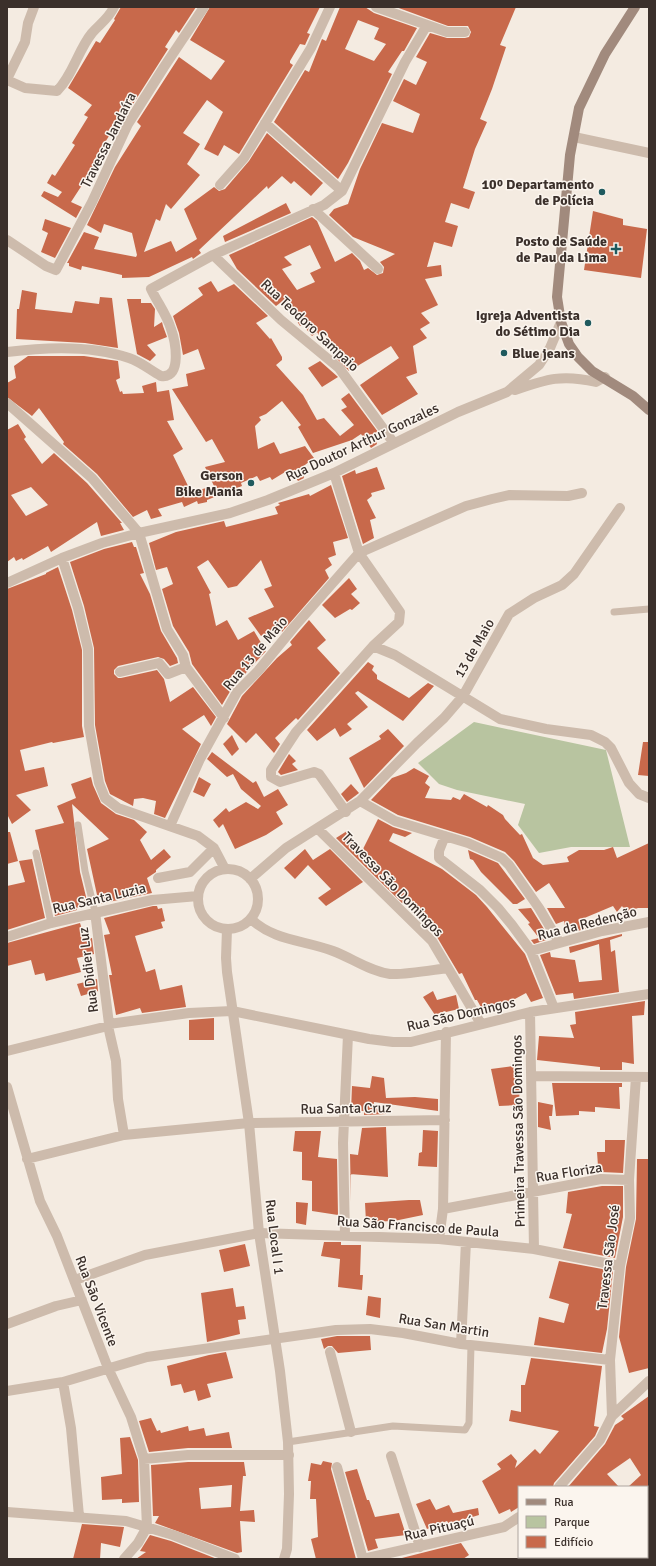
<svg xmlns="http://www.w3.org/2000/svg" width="656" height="1566" font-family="Signika,sans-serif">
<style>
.green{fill:#b8c4a0}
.building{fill:#c8694b;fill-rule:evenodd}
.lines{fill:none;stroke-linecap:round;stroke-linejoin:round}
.service{stroke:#cdbbac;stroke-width:7}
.minor{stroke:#cdbbac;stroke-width:10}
.tertiary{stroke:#cdbbac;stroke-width:10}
.secondary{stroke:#a18a7d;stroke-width:10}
.poi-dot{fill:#1f5a5e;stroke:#fbf5ee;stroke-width:1.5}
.labels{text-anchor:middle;stroke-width:3;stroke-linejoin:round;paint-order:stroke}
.street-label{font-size:14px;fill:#3b302b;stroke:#fbf5ee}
.poi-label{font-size:14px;font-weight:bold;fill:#3b302b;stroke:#fbf5ee;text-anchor:end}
</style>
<rect width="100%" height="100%" fill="#f4ebe1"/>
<path class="green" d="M474 722 606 750 630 847H571L539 853 518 825 525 804 457 790 439 784 418 763Z"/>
<path class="building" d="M121 7H196L179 33 176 30 165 47 168 49 126 115 122 112 106 134 109 136 94 160 97 162 71 202 82 207 76 218 41 196 44 191 58 197 62 192 47 183 52 174 55 176 75 145 72 143 88 117 84 115 92 105 68 88 96 41 100 43 115 20 114 19Z
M210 7H320L307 33 310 34 305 45 300 44 290 61V63L293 65 239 154 224 145 218 156 204 149 223 112 207 100 183 133 200 144 187 164 200 175 171 209 166 204 160 221 156 219 144 252 171 241 176 252 197 239 184 209 214 187 219 191 225 189 249 161 267 133 323 183 311 196 294 181 291 184 282 176 268 189 267 186 199 250 201 253 193 259 192 257 149 277 122 278V275L82 266 81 270 69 266V263H67L84 232 99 237 94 249 136 257 137 255 132 233 104 224 101 233 87 225 115 167 141 126 137 122 179 57 211 80 225 61 190 40Z
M340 7H365L374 13 417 28 404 51H402L388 72 392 74 348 163 338 179 274 122 305 70 309 72 322 39 326 41ZM358 20 379 28 374 39 386 44 374 61 345 49Z
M396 7H516L500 45 506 47 492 89 480 119 487 122 475 149 463 188 475 192 469 209 451 203 445 222 458 226 452 247 434 242 427 267 441 265 442 276 425 279 438 305 421 313 430 323 420 329 427 338 413 346 417 373 406 377 418 394 382 415 360 385 399 358 391 346 349 371 332 354 337 351 328 336 320 337 317 332 312 336 303 325 300 326 284 300 276 306 237 269 229 255 312 217 317 221 335 262 352 253 360 261 364 270 368 268 377 275 383 273 384 267 380 262 395 254 353 237 329 215 334 209 348 204 360 169 382 123 413 133 420 114 393 101 404 79 416 85 427 62 416 57 430 33 447 38H465L469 37 471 32 468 26H448ZM310 245 321 268 310 273 315 282 297 290 282 269 292 265 284 257Z
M286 203 291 213 225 242 223 236Z
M593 211 623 219V225L647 229 641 278 584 270Z
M45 219 71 228 55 258 41 252 48 233 42 230Z
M211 281 218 292 234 284 268 316 256 323 270 339 271 338 282 357V360L276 365 303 395 317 420 324 418 340 436 354 425 341 410 347 407 341 399 349 393 378 432 374 434 377 444 371 448 361 434 352 440 313 453 298 427 301 425 282 401 266 414 259 417 261 420 255 426 258 449 274 442 280 454 305 446 314 458 301 468 304 478 298 481 290 469 272 480 270 477 260 481 257 476 241 483 242 486 207 500V502L198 504 197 501 184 507 182 502 158 509 162 516 151 519 147 510 133 517 97 474 63 444 64 442 39 408 32 416 7 397V383L16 378 14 366 28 356H84L118 361 120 378 116 380 120 392 122 391 123 394 144 393 142 386 156 382 157 392 169 390 174 420 167 421 183 449 173 455 191 492 214 486 205 467 225 462 212 439 206 442 172 389 188 386 186 374 205 369 198 349 183 355 179 333 173 316 203 295 198 288Z
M22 290 37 293 35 309 72 313 75 301 99 304 100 297 112 298 118 348 85 343 16 339 17 309H19Z
M127 299H141V303H151L155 309 154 327 162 322 163 326 167 337 147 345 156 355 150 361 137 354Z
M320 361 338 377 322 387 308 368Z
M18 424 26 437 24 439 42 464 54 453 87 483 122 523H120L124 530 101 536 97 522 51 552 48 546 23 560 22 558 16 561 14 557 7 562V430ZM31 487 48 505 26 516 11 495Z
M377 467 385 489 371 493 372 496 367 500 376 518 370 520 374 538 363 544 342 476 355 470 356 474Z
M331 485 348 538 333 542 336 555 328 558 332 565 325 570 329 578 282 632 278 627 261 636 248 618 274 607 264 589 272 586 261 560 237 586 228 588 208 560 197 567 211 593 209 594 216 626 227 620 238 640 254 631 266 651 232 688 222 705 192 664 189 652 173 626 162 589 173 584 167 567 156 570 149 543 176 532 224 521 226 527 278 514 275 507 280 505 278 503 309 494 310 496Z
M132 542 134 547H136L144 573 140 574 150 594 161 631 177 658 178 663 170 666 164 659 158 657 118 666 114 670V674L118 678H121L157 670 164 679 170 702 193 687 216 717 211 726 204 715 182 729 201 744 165 818 154 814 156 801 143 798 134 799 133 806 110 794 105 781 95 725 94 648 84 606 70 562 104 549Z
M58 567 72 610 82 650V726L84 737 53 743 52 742 20 750 25 771 44 767 48 786 16 795 31 810 12 824 7 814V589L46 574V573Z
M349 578 357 589 351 594 360 603 352 610 350 609 335 618 322 605Z
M309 620 326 640 317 648 340 673 298 720 296 718 275 738 280 744 274 753 256 733 246 743 227 724 242 696 277 658 292 645 290 642Z
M368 662 374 666 372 670 377 675V679L409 698 428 683 434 686 403 721 358 691 355 693 368 707 347 724 352 729 340 737 335 728 317 741 307 730Z
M388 729 404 746 364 788 349 758 381 739 379 736Z
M232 735 239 749 232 756 223 744Z
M643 742H649V776L638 775Z
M212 752 253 783 256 781 264 797 278 789 288 805 276 812 283 824 266 835 235 849 223 824 219 828 213 820 226 808 229 812 246 802 258 809 261 806 241 789 233 774 227 777 207 759Z
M289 754 296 761 292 764 298 770 281 775 278 772Z
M414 768 429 776 425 783 430 787 425 798 451 800 453 797 460 800 464 794 487 807 488 805 503 815 505 819 520 835 522 834 533 858 543 865 569 862 567 857 579 850H604L613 847 617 858 649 843V908H638L626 912 622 906 617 912 613 906 582 919 588 928 567 934 564 921 556 924 547 908H565L549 883 536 892 514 861 505 852 470 837 398 815 371 800 392 778 406 773Z
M91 777 93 785 101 803 116 814 134 820 147 832 140 840 151 860 164 849 171 857 156 870V872L147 878 152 893 99 904 87 849 109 839 72 804 80 872 88 905 76 908 77 910 55 916 35 830 64 823 57 806 76 798 71 784Z
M199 777 211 784 204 797 193 792Z
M351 784 359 793 347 802 341 794Z
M378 819 393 827 412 833 405 837 393 833 389 841 442 869 476 895 487 907 525 954 543 998 531 1002 526 993 504 1005 482 1009 477 1000H475L462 973 459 974 437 937 412 912 405 902 402 903 336 838 347 831 362 851Z
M7 832H10L18 861 7 864Z
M305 849 313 860 330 849 363 882 326 906 318 898 331 889 308 865 295 879 284 868Z
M468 850 498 863 525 899 517 904H513L481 872 473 860 470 859Z
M32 859 45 918 7 930V886L25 882 19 861Z
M153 906H157L158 909 162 908 165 921 161 922 163 928 135 936 146 972 155 969 160 990 182 985 186 1007 142 1013 140 1008 116 1015 109 975H112L104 935 110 934 104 918Z
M531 908 544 929 546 940 534 944 531 940 539 938 528 924 530 923 518 909Z
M80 923 85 939 92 938 94 954 77 958 81 972 46 981 44 973 35 975 31 960 7 966V943Z
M622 934V936L610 940 611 952 615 950 619 992 574 999 573 993 556 995 540 955 550 952 551 957 575 960 579 982 602 980 599 944 570 953 569 947Z
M97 979 98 991 81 996 77 984Z
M433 991 437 1000 456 995 459 1009 446 1012 445 1011 435 1015 423 997Z
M645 1001 644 1015 632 1016 634 1064 622 1062V1070H600V1067L537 1060 539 1036 574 1038 570 1025 576 1024 575 1012Z
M214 1018V1040H189V1020Z
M513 1066 516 1079H520L519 1105 499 1106 491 1069Z
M372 1076 384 1078 386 1098 415 1097 438 1099V1111L374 1102 373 1107 386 1112V1114L364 1115V1111H351L352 1086 370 1088Z
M552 1083H622V1087H619L620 1109 595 1107V1112L579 1111V1115L556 1116Z
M538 1102 553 1105 552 1116H549L551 1130 538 1127Z
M386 1127 388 1177 350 1174 351 1202 350 1154 358 1155 362 1128Z
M423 1130 438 1131 437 1167 418 1166 419 1153 422 1152Z
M295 1131H321L318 1157 337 1159 338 1215 312 1211V1181L302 1180V1152L293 1151Z
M605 1140H625L623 1173 601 1172 590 1175V1166H598L597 1152H605Z
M637 1159H649V1368L629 1373 619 1337 626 1267 636 1219Z
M602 1186H623V1217L615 1258 563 1248 572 1214 566 1213 568 1192Z
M409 1200H420L423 1215 394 1221 366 1222 365 1203Z
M296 1202 308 1203 306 1225 296 1223Z
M324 1242H341V1245H361L360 1275H363L362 1290 338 1287 340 1259 321 1256Z
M245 1244 250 1266 224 1272 219 1250Z
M559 1261 613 1271 607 1329 602 1353 534 1345 539 1317 564 1323 569 1304 549 1298Z
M233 1288 236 1307 244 1306 246 1319 238 1320 240 1334 207 1342 201 1293Z
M368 1296 381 1298 380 1318 366 1315Z
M337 1336H370L371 1350 338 1353 332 1346H328L324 1349 321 1339Z
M226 1352 233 1378 207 1384 211 1397 198 1401 195 1390 184 1393 181 1384 171 1386 167 1366 209 1355Z
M531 1358 602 1366 594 1426 599 1427 595 1436 554 1483 553 1487H519V1507L511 1512 510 1509 499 1514 482 1481 501 1469 497 1464 511 1454 517 1461 515 1468 535 1449 540 1454 559 1431 509 1421 511 1410 521 1412V1385H525Z
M649 1396V1487H628L641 1475 630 1458 607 1474 619 1487H568L605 1444 615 1425 624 1419 621 1416Z
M151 1418 157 1431 160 1430 161 1433 188 1426 189 1431 204 1428 206 1436 229 1432 232 1448H188L149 1452 139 1421Z
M130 1437 138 1460 139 1502 122 1503V1499L102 1500 101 1477 122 1474 120 1438Z
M323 1461 332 1463 331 1469 356 1559H316L311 1539 318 1537 316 1499H310L311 1481H308L311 1463 321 1465Z
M188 1462H244L246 1476H243L240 1511 254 1510 255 1522 240 1521 242 1552 237 1553 155 1523 159 1516H153L151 1465ZM232 1485 231 1507 201 1509 199 1488Z
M357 1469 367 1500H369L375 1517 399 1513 406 1535 375 1539 378 1548 368 1551 345 1472Z
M430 1499 436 1510 449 1505 453 1513 478 1508 479 1515 449 1524 447 1521 427 1529 416 1504Z
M82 1524 124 1527 120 1547 101 1543 100 1559H73Z
M150 1535 171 1541 217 1559H136L146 1552 140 1551Z
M461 1543 469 1555 463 1559H398Z"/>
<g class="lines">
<path class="service" d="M614 612 649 609
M78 825 85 871 95 912
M36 853 51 923
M288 1442 393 1426 465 1430 469 1423 471 1345"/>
<path class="minor" d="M376 7 447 32H465
M7 79 25 42 28 23 34 7
M7 80 25 88 57 91C73 75 78 50 92 33 100 24 109 18 114 7
M265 123 342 191
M574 137 649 153
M220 185 244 158 311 48 330 7
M313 209 378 269
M7 240 46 266 56 270 92 202 128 124 164 67 204 7
M213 255 281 320 339 368 393 442
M7 352C45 347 92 345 129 358 141 362 150 370 161 376 183 379 175 340 171 329 167 315 157 302 151 289L213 255 324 205 342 191 405 62 427 25
M515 390C547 379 562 374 596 382L605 377
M7 403 92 478 139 533 167 629 183 655 186 667 224 718
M334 473 359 553 400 612 399 622 373 646 395 655 500 719 546 729 591 735 605 742 611 748 629 783 639 794 649 798
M62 558 78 608 88 649 89 726 99 783 105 798 118 808 198 836 214 848 225 869
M7 583 62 558 102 543 139 533 230 513 268 500 334 473 458 412 507 392 539 365 550 348 561 322
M120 672 159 663 168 674 186 667
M360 801 395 821 468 843 502 858 509 865 539 908 559 942
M346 812 319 774 314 772 280 782 271 777V770L296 732 373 646
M170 826 200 759 237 692 258 671 294 627 359 553 466 506 492 499 509 495 568 496 582 493
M318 829 432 941 481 1024
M445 836 439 851V858L480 890 498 908 512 925 531 951 554 1008
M198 899a30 30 0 1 1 60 0a30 30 0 1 1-60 0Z
M158 878 190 872 214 848
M250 879 286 848 360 801 417 743 444 718 463 696 509 614 534 598 562 585 574 574 620 508
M95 912 109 1024
M251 919C274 941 304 940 333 951 352 958 369 971 390 974 405 975 432 970 448 968
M7 937 51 923 152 900 198 896
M531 951 602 931 649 922
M530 1012 534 1249
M108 1026 116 1061 118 1099 124 1135
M7 1051 108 1026 109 1024 189 1013 232 1011 369 1039 393 1042H411L530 1012 649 994
M531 1076 649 1077
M7 1087 40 1201 57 1236 108 1368 131 1417 144 1459 147 1527 138 1543 124 1559
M27 1159 124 1135 249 1123 445 1120
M443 1209 601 1179 629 1180
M345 1235 343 1143 348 1035
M439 1239 443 1209 446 1032
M75 1280 145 1255 259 1233 439 1239 534 1249 620 1266
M7 1324 56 1306 82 1300
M461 1344 466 1242
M330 1352 351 1432
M63 1382 71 1428 79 1516
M7 1391 63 1382 147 1357 336 1330 370 1329 403 1333 461 1344 610 1360
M612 1416 610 1360 620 1266 630 1218 629 1180 636 1077
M391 1456 420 1547
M144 1459 188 1455H289
M337 1467 363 1559
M559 1487 600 1440 612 1416 649 1381
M7 1512 126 1521 173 1535 235 1559
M363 1559 504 1527 519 1517"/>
<path class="tertiary" d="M227 929 226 958 227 972 249 1123 259 1233 280 1371 288 1442 289 1494 287 1549 284 1559"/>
<path class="secondary" d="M635 7 605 54 579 108 570 155 557 297 561 322 569 344 578 357 592 371 633 396 649 410"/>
</g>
<g class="poi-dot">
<circle cx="602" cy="192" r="4"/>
<path d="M614 243h4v4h4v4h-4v4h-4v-4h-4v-4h4z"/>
<circle cx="588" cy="323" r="4"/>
<circle cx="504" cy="353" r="4"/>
<circle cx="251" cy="483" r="4"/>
</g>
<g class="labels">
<g class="street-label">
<text transform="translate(108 140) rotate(-63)" y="5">Travessa Jandaíra</text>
<text transform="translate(310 325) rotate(43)" y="5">Rua Teodoro Sampaio</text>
<text transform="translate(362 442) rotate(-25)" y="5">Rua Doutor Arthur Gonzales</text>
<text transform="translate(474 648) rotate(-60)" y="5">13 de Maio</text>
<text transform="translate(255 653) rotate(-50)" y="5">Rua 13 de Maio</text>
<text transform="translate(393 884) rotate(46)" y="5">Travessa São Domingos</text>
<text transform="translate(99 898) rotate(-13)" y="5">Rua Santa Luzia</text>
<text transform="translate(587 923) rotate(-14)" y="5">Rua da Redenção</text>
<text transform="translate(88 970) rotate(-97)" y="5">Rua Didier Luz</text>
<text transform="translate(461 1014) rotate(-13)" y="5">Rua São Domingos</text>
<text transform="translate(346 1108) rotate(-1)" y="5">Rua Santa Cruz</text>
<text transform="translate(518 1131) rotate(-91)" y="5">Primeira Travessa São Domingos</text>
<text transform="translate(569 1172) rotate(-9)" y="5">Rua Floriza</text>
<text transform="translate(418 1226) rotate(4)" y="5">Rua São Francisco de Paula</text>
<text transform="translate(275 1237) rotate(83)" y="5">Rua Local I 1</text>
<text transform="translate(608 1257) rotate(-83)" y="5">Travessa São José</text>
<text transform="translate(97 1301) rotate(69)" y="5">Rua São Vicente</text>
<text transform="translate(444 1325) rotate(9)" y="5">Rua San Martin</text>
<text transform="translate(439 1528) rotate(-13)" y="5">Rua Pituaçú</text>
</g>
<g class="poi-label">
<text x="594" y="189">10º Departamento<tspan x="594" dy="16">de Polícia</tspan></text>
<text x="607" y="246">Posto de Saúde<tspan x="607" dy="16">de Pau da Lima</tspan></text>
<text x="580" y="320">Igreja Adventista<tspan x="580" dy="16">do Sétimo Dia</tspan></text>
<text x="512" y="358" text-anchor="start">Blue jeans</text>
<text x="243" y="480">Gerson<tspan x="243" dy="16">Bike Mania</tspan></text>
</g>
</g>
<rect width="656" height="1566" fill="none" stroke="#3b302b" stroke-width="16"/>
<rect x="518" y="1486" width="130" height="72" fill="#fbf5ee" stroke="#aea6a0"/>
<rect x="526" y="1499" width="20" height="6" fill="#a18a7d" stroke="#aea6a0"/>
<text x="554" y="1506" font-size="12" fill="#3b302b">Rua</text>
<rect x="526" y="1516" width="20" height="12" fill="#b8c4a0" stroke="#aea6a0"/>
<text x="554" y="1526" font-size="12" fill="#3b302b">Parque</text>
<rect x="526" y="1536" width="20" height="12" fill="#c8694b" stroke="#aea6a0"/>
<text x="554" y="1546" font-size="12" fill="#3b302b">Edifício</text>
</svg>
